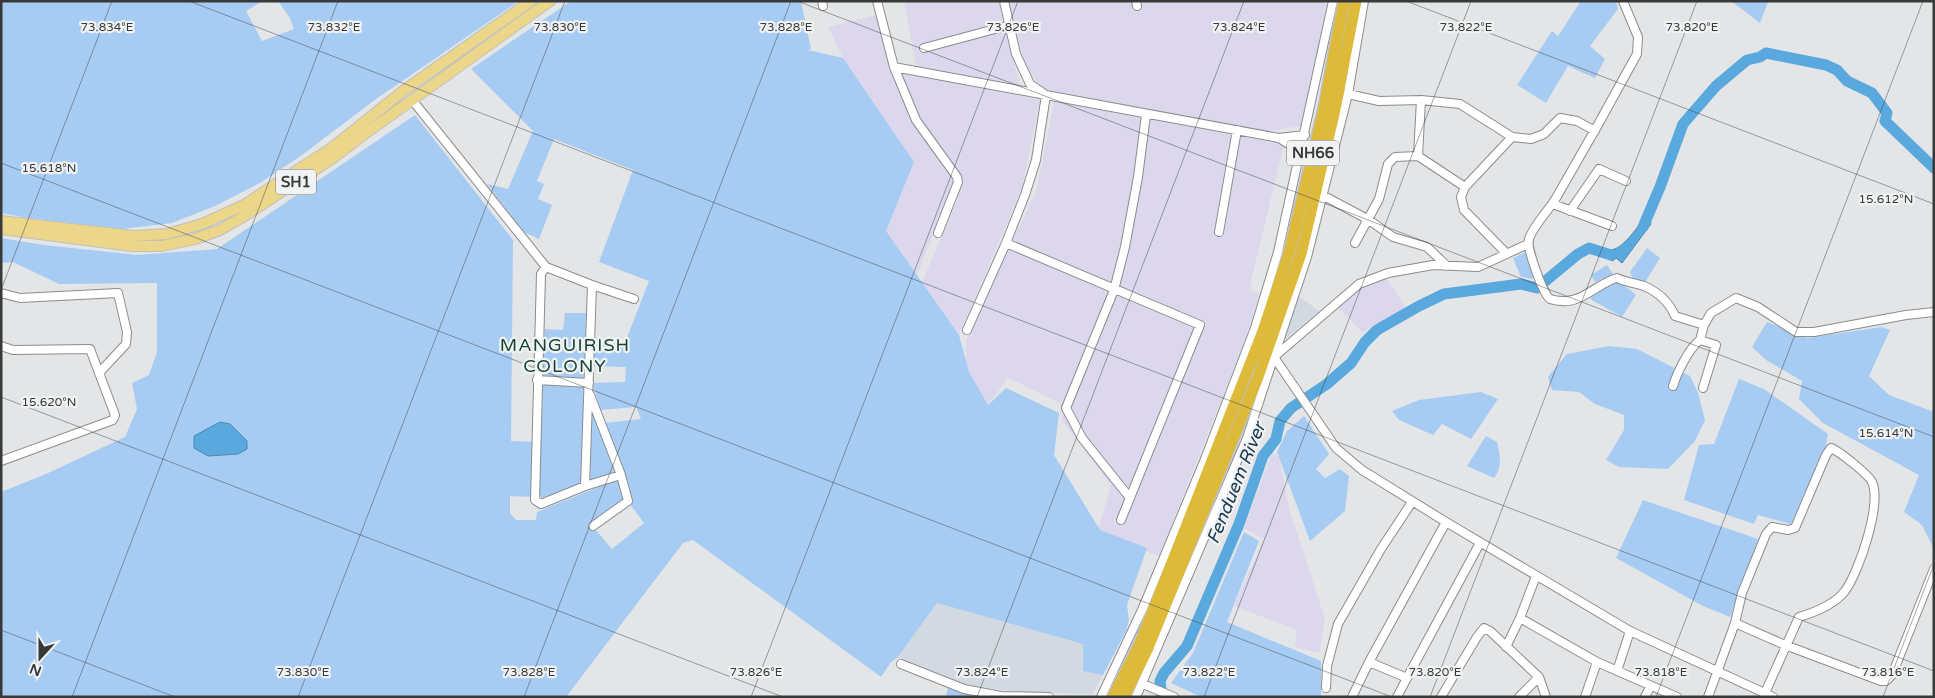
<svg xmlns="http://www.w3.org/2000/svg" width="1935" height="698" font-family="'Varela Round',sans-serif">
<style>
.built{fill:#d2d9e1}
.industrial{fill:#dcd7ed}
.green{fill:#a7ccf4}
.water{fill:#59a8de;stroke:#4f87ac}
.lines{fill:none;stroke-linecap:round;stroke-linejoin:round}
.river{stroke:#59a8de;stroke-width:11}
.minor-casing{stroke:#8a8c8e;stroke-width:10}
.major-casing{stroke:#bfc0c0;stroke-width:12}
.highway-casing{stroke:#bfc0c0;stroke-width:14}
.minor{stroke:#fff;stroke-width:8}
.major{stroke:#ebd689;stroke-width:10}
.highway{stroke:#deba3b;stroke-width:11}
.ticks{fill:none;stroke:#383939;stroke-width:1;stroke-opacity:0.45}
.labels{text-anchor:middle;stroke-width:4.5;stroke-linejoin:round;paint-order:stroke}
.shield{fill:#f0f2f4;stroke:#6f7071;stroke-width:1}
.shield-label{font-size:15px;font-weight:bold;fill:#383939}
.neighbourhood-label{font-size:18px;letter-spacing:1px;fill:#164431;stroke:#f0f2f4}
.water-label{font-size:18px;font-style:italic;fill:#173950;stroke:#f0f2f4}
.ticks-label{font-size:12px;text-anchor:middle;fill:#383939;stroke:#f0f2f4;stroke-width:4.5;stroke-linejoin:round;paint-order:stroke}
</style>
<rect width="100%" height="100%" fill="#e3e5e7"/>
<path class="built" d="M1297 295 1319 311 1282 342Z
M937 603 1054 636 1115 651 1093 694 1017 692 967 685 898 657Z"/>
<path class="industrial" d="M904 1H999L1020 86 916 67Z
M1009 1H1131L1134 12 1140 11 1138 1H1322L1327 6 1301 126 1270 131 1043 89 1025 66Z
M876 15 893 75 913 122 930 147 955 177 953 185 917 275 886 231 914 162 843 58 828 27Z
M901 72 1040 100 1022 188 959 335 922 282 958 199 962 177 916 114Z
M1054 102 1284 144 1249 290 1260 294 1242 348 1159 556 1097 533 1111 486 1062 420 1060 403 1008 378 988 405 966 372V340L1037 189Z
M1385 276 1407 309 1362 332 1337 307 1359 290Z
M1272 453 1279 457 1289 509 1325 619 1319 653 1295 647 1297 630 1234 606 1264 539 1244 528Z"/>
<path class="green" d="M1 1H263L246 11 262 41 294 29 290 18 278 1H519L376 99 302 155 260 183 215 206 172 223 122 229 28 218 1 213Z
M571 1H801L811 49 808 50 843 58 914 162 886 231 959 335 969 372 988 405 1006 388 1059 413 1054 455 1100 530 1147 548 1127 605 1129 620 1126 631 1103 675 1083 671V644L937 603 898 657 891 662 881 677 693 540 683 543 566 697H1V492L46 474 125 437 137 409 132 383 149 375 157 352V283L59 284 13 262 1 263V238L44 245 137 255 217 249 415 115 513 240 511 441 534 442 532 497 510 496V513L516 520H536L537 512 618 479 624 501 591 524 612 549 644 523 630 504V493L604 423 641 419 636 407 601 410 592 383 625 382 626 367 592 366 594 338 627 344 628 335 649 281 599 262 633 170 554 139 537 181 544 184 538 199 552 205 539 239 524 232 487 184 508 189 533 131 471 69Z
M1581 1H1616L1618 9 1590 46 1605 59 1595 78 1568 66 1546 103 1517 85 1552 31 1558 36Z
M1731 1H1768V2L1760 23Z
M1647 248 1660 258 1644 284 1633 279 1630 272Z
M1526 252 1534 279 1521 277 1513 258Z
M1607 265 1613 274 1595 282 1591 275Z
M1614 281 1624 285 1636 295 1622 317 1590 299 1593 295Z
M565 313H586L584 380 542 378 545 329 563 330Z
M1767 322 1807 338 1882 327 1890 330 1869 376 1889 395 1934 412V549L1922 525 1904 512 1919 475 1823 423 1799 399 1802 381 1766 360 1752 347Z
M1609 346 1637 349 1690 376 1698 393 1705 420 1695 441 1668 469 1619 467 1606 460 1624 430V415L1595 404 1579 392 1552 390 1548 377 1567 354Z
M1739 379 1764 389 1828 434 1825 450 1791 524 1758 515 1754 524 1684 500 1699 445 1714 444Z
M543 384 584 386 581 478 579 484 542 498 539 495Z
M1481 392 1498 399 1471 439 1442 424 1433 435 1399 420 1392 411 1419 400Z
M591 406 615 471 587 482Z
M1304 416 1329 454 1316 469 1325 478 1340 469 1349 476 1345 511 1310 541 1277 452 1287 431Z
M1486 436 1497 442C1500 456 1503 466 1494 478L1467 466Z
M1643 500 1758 539 1730 617 1703 606 1616 558Z
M1244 532 1259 541 1227 622 1321 661V697H1201L1171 683 1193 653Z
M948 687 984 697H946Z"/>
<path class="water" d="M1649 214 1651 224 1622 263 1616 258 1613 261 1602 255 1591 246C1597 246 1603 249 1610 250 1623 250 1639 225 1646 215Z
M220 422 230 424 247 441V449L238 454 208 456 194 448V436Z"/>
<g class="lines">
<path class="river" d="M1643 227 1660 187 1683 124 1716 86 1747 60 1760 57 1766 53 1826 65 1837 70 1847 81 1872 93 1887 113 1885 121 1934 168
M1162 697 1160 681 1164 673 1187 646 1239 524 1263 456 1276 439 1280 421 1291 408 1327 384 1351 363 1365 342 1377 330 1419 306 1444 294 1521 284 1537 288 1578 254 1589 248 1611 255"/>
<defs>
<path id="minor" d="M822 1 823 6
M877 1 894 67 916 120 957 177 958 182 938 233
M1004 1 1016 54 1030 84 1046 95 1279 138 1301 152
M1136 1 1137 6
M1623 1 1638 37 1637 54C1611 102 1584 150 1556 198 1549 210 1533 226 1529 239 1526 247 1543 294 1550 299 1553 300 1559 301 1562 301 1582 303 1598 283 1617 278 1625 282 1635 283 1644 286 1658 292 1669 302 1675 316L1704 325 1711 313 1736 298 1758 307 1796 332H1814L1906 315 1934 312
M924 48 1010 25
M894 67 1046 95 1036 160 1025 195 1006 243 967 330
M1348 94 1379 101 1421 100 1460 104 1512 137 1531 139 1544 134 1560 118 1577 121 1595 131
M1421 100 1418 156 1465 187
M413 101 546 267 592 285 585 486
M1279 138 1305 135
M1324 196 1369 220 1393 237 1427 247 1447 266
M1553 204 1612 226
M1570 211 1599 169 1626 181
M1219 232 1237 130
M1006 243 1200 325 1121 520
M1355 243 1379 199 1388 164 1395 157 1418 156
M1528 244 1478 267 1433 265 1388 273 1359 284 1274 357 1336 448 1362 470 1446 522 1630 631 1773 697
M1507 254 1464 210 1461 197 1465 187 1512 137
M546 267 541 274 535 500 541 504 585 486 621 475
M592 285 634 299
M1 293 20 298 118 293 127 332 126 344 99 373
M1 346 13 350 90 349 115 415 113 420 1 461
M537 380 589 383
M1673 386C1677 373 1689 348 1700 340
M1703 388 1716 345 1700 340 1704 325
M590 395 621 475 628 501 593 526
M1130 498 1082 438 1066 408 1114 290 1125 247 1138 177 1146 115
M1520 618 1597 662 1677 697
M1735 623 1785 645 1881 681H1886L1892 675 1934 569
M1506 647 1520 618 1536 576
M1369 662 1407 678 1480 543
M901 664 964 689 1001 696 1049 697
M1617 671 1630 631
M1143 684 1174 697
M1326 688 1327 666 1338 624 1381 549 1412 502
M1101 697 1142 610 1205 459 1255 328 1278 252 1333 1
M1136 697 1247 438 1307 257 1348 94 1364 1
M1352 697 1369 662 1446 522
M1397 697 1407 678
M1441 697 1477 637 1484 628 1490 631 1539 677 1546 697
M1519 697 1539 677
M1585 697 1597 662
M1645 697 1650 687
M1708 697 1735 623 1742 593 1766 534 1772 527 1788 530 1795 528 1826 455 1831 448C1839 451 1869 475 1872 482 1882 504 1859 572 1845 591 1834 605 1816 612 1799 617L1765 693"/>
<path id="major" d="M1 221 134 236 167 234 202 224 244 205 333 147 403 91 531 1
M1 229 132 246H162L195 239 220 230 246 215 333 158 362 136 550 1"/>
<path id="highway" d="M1113 697 1140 644 1263 331 1290 250 1324 109 1344 1
M1124 697 1148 648 1258 377 1301 254 1334 114 1356 1"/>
</defs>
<use href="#minor" class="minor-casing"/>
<use href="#major" class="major-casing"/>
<use href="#highway" class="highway-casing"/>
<use href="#minor" class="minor"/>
<use href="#major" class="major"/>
<use href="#highway" class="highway"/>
</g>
<path class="ticks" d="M189 1 1934 671M797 1 1934 437M1406 1 1934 204M1 163 1392 697M1 290 112 1M1 397 783 697M1 630 175 697M72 697 338 1M298 697 565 1M524 697 791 1M751 697 1018 1M977 697 1244 1M1204 697 1471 1M1430 697 1697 1M1656 697 1923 1M1883 697 1934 564"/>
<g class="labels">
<g class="shield">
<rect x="1287" y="140.5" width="52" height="25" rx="4"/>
<rect x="276" y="169.5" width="40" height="25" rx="4"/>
</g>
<g class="shield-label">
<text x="1313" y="158">NH66</text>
<text x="296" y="187">SH1</text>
</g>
<g class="neighbourhood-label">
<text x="565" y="351">MANGUIRISH<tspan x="565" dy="21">COLONY</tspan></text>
</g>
<g class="water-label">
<text transform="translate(1236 483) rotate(-68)" y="6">Fenduem River</text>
</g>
</g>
<g class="ticks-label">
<text x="334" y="31">73.832°E</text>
<text x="786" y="31">73.828°E</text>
<text x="1466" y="31">73.822°E</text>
<text x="107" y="31">73.834°E</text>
<text x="560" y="31">73.830°E</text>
<text x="1013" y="31">73.826°E</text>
<text x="1239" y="31">73.824°E</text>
<text x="1692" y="31">73.820°E</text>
<text x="49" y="172">15.618°N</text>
<text x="1886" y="203">15.612°N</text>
<text x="49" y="406">15.620°N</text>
<text x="1886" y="437">15.614°N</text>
<text x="303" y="676">73.830°E</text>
<text x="529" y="676">73.828°E</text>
<text x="756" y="676">73.826°E</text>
<text x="982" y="676">73.824°E</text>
<text x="1209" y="676">73.822°E</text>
<text x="1435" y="676">73.820°E</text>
<text x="1661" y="676">73.818°E</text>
<text x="1888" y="676">73.816°E</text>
</g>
<rect width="1935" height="698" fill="none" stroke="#383939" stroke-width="5"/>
<g transform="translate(40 658) rotate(201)" stroke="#f0f2f4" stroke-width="4" paint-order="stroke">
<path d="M0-4L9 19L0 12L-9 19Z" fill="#383939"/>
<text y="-8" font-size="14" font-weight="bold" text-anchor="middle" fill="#383939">N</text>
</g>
</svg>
